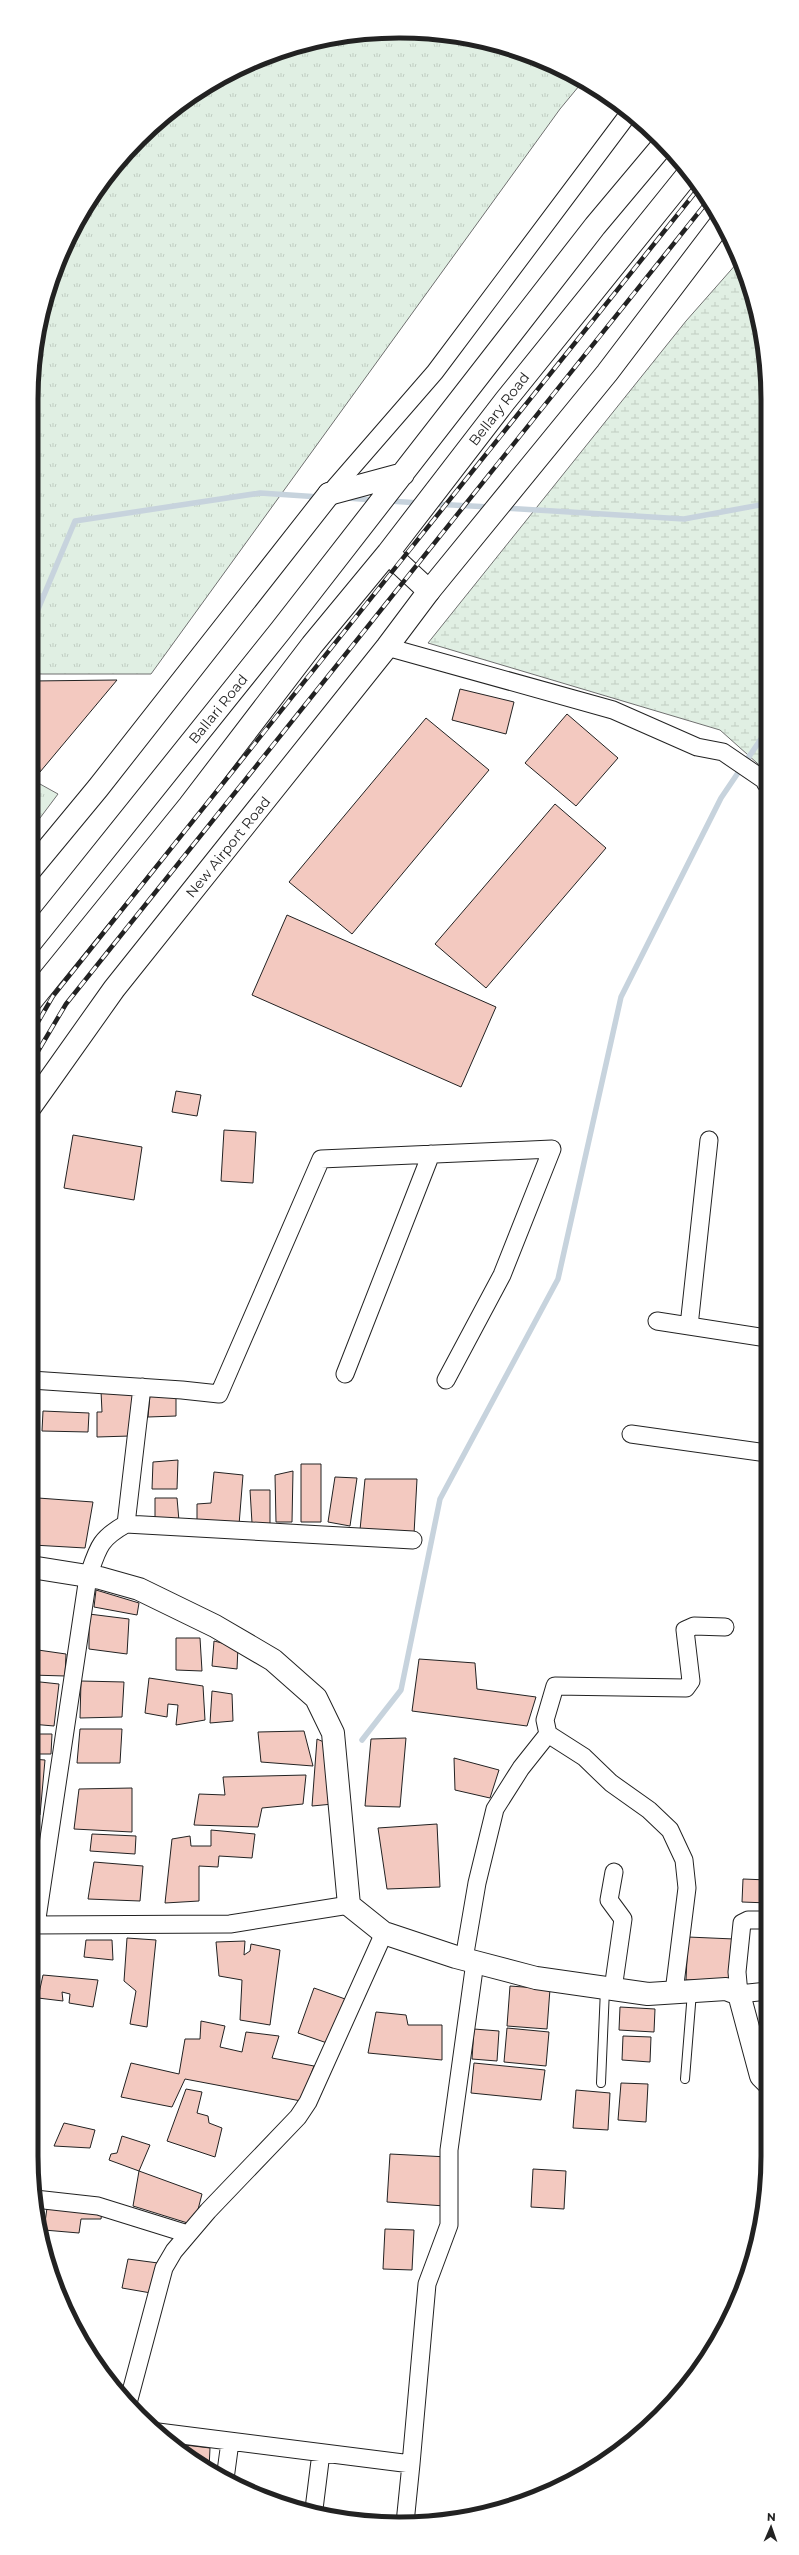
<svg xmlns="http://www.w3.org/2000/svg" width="799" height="2555" font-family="Montserrat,sans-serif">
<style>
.grass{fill:url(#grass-tufts);stroke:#6f6f6f}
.wetland{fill:url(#wetland-marsh);stroke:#6f6f6f}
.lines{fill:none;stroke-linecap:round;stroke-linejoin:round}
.stream{stroke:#c7d3dd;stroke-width:5.5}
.building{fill:#f3c9c0;stroke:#222}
.lane-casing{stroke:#222;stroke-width:10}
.street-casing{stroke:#222;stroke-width:19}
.secondary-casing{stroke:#222;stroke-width:24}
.highway-casing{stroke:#222;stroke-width:24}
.lane{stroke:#fff;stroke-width:8}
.street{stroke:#fff;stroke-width:17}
.secondary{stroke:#fff;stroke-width:22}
.highway{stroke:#fff;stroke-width:22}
.rail-casing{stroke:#222;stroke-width:4.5}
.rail{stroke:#fff;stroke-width:3;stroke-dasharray:9;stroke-linecap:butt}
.labels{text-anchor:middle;stroke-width:3;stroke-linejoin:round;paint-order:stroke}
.street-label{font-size:14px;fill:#222;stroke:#fff}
.rim{fill:none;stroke:#222;stroke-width:5}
</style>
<defs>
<pattern id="grass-tufts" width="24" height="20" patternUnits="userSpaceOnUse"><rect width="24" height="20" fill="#e0efe3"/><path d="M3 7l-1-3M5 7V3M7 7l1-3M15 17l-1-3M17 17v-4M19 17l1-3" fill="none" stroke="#c0cdc2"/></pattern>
<pattern id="wetland-marsh" width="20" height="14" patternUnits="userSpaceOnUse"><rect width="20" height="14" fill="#e0efe3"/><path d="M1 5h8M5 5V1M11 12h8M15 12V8" fill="none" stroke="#c0cdc2"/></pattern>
</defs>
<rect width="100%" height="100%" fill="#fff"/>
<path class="grass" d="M400 31 472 38 584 80 560 109 151 674H31C31 607 31 540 31 473 31 425 29 374 38 327 62 208 148 109 258 60 302 40 352 36 400 31Z
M31 779 58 794 31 830Z"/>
<path class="wetland" d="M738 262 765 351 766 771 720 730 428 643 686 321Z"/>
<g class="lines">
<path class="stream" d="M347 498 374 500
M389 501 420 503
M433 504 490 507
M505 508 684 519 765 504
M31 626 75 521 260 493 320 497
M362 1740 401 1690 440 1499 558 1279 621 997 721 798 765 733"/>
</g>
<path class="building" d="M117 680 40 772 32 681Z
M460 689 514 702 506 734 452 720Z
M567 714 618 758 576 806 525 763Z
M426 718 489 770 352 934 289 882Z
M555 804 606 848 486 988 435 944Z
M287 915 496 1007 461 1087 252 995Z
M176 1091 201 1095 197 1116 172 1112Z
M224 1130 256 1132 253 1183 221 1181Z
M73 1135 142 1147 134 1200 64 1188Z
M101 1391 134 1393 130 1436 97 1437V1412H102Z
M150 1395H176V1416L148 1417Z
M43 1411 89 1413 88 1432 42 1431Z
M178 1460 177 1489H152L153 1462Z
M301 1464H321V1522H301Z
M293 1471 292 1522H276L275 1475Z
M214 1472 243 1475 239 1525 197 1522V1504L211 1503Z
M335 1477 357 1478 350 1526 328 1522Z
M365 1479H417L414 1534 360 1530Z
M250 1490H270V1524L252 1523Z
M38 1498 93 1502 85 1548 33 1545Z
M155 1498H177L179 1521H155Z
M96 1590 139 1603 137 1615 94 1607Z
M89 1614 129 1619 127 1654 89 1649Z
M176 1638H200L202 1671 176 1670Z
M214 1641 238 1647 237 1669 212 1666Z
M31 1649 66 1654 65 1676 31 1675Z
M419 1659 475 1663 477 1689 536 1697 527 1726 412 1711Z
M149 1678 203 1686 205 1720 176 1725 178 1705 168 1704 167 1717 145 1713Z
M31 1681 59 1684 54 1726 31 1724Z
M81 1681 124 1682 122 1717 80 1718Z
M212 1691 232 1694 233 1721 210 1723Z
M80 1729H122L120 1763H77Z
M304 1731 313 1766 261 1762 258 1732Z
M31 1734H52L51 1754H31Z
M406 1738 400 1807 365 1806 371 1739Z
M317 1739 326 1743 333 1804 312 1806Z
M454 1758 499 1770 490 1798 455 1790Z
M31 1759 45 1760 40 1815 31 1813Z
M306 1775 303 1804 262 1808 258 1827 194 1825 199 1794 225 1795 223 1777Z
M132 1788V1832L74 1829 79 1789Z
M437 1824 440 1887 387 1889 378 1828Z
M211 1830 255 1834 252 1858 219 1856 218 1867 199 1866V1901L165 1903 172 1839 190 1836 191 1846H211Z
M92 1834 136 1836 135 1854 90 1851Z
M94 1862 143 1866 140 1901 88 1899Z
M743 1879 768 1880V1903L742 1902Z
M688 1937 734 1939 732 1981 686 1980Z
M127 1938 156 1940 147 2027 130 2024 136 1991 124 1981Z
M86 1940H112L113 1960 84 1957Z
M245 1941 244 1955 250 1951 251 1944 280 1950 270 2025 240 2020 242 1980 219 1976 216 1942Z
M43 1975 98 1980 93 2007 69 2003 70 1994 62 1992 63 2001 38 1998Z
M510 1986 550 1989 547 2029 507 2026Z
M314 1988 348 2000 330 2044 298 2033Z
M620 2007 655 2009 654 2032 619 2030Z
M376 2012 406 2015 408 2025H442V2060L368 2053Z
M201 2021 225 2026 220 2047 242 2052 246 2032 279 2036 272 2058 314 2066 301 2101 185 2079 172 2107 121 2097 131 2063 179 2074 185 2039H200Z
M507 2028 549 2032 546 2066 504 2062Z
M474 2029 499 2031 497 2061 472 2059Z
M623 2036 651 2037 650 2062 622 2060Z
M474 2063 545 2070 541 2100 471 2093Z
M621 2083 648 2084 646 2122 618 2120Z
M186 2089 202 2092 197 2113 208 2116 209 2123 222 2128 215 2157 167 2141Z
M576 2090 610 2093 608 2130 573 2128Z
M64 2123 95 2130 90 2148 54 2146Z
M122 2136 150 2145 139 2171 109 2160 111 2154 117 2153Z
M390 2154 448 2157 445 2206 387 2202Z
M533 2169 566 2171 564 2209 531 2207Z
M139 2171 202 2194 194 2225 133 2206Z
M47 2208 102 2212 101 2219H81L79 2233 44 2230Z
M385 2229 414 2230 412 2270 383 2269Z
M128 2259 158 2263 151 2293 122 2288Z
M185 2445 210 2448 209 2469 184 2453Z"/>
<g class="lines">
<defs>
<path id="lane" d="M685 2079 692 1992
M601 2083 605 1989"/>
<path id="street" d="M329 494 435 372 627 116
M387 647 613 710 697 747 723 752 764 780 766 784
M657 1321 767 1338
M689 1326 709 1140
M345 1374 431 1154
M31 1380 182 1390 219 1394 321 1159 552 1149 502 1275 446 1380
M631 1434 767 1453
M126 1524 142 1387
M768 1920H748L742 1923 737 1972 739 1994 768 1991
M31 1925 230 1924 349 1905
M36 1925 88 1577C98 1548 99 1539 126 1524L413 1540
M464 1959 477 1883 495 1809 521 1768 548 1734
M613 1989 623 1919 609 1900 614 1872
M674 1992 687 1888 684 1860 670 1830 649 1810 611 1783 584 1757 548 1734 545 1720 555 1686 686 1688 691 1681 685 1630 694 1626 725 1627
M35 2199 98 2206 188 2234
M128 2403 164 2268 174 2251 208 2211 298 2117 308 2102 384 1933
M158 2432 411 2464 405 2523
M411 2464 427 2284 449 2225V2150L475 1962
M225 2479 230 2442
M314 2509 321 2453"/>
<path id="secondary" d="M31 869 98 788 329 494
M31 1106 114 989 387 647 429 591 607 373 721 223
M31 1567 100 1578 139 1589 215 1626 273 1660 316 1698 333 1733 349 1905 384 1933 456 1957 536 1978 648 1994 726 1989 739 1994 761 2076 768 2083"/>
<path id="highway" d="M329 494 403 474
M388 553 429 591
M31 942 281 630 595 226 663 145
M31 1001 189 806 312 645 388 553 505 401 688 174"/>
</defs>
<use href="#lane" class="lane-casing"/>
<use href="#street" class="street-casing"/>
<use href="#secondary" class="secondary-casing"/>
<use href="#highway" class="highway-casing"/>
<use href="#lane" class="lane"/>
<use href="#street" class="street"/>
<use href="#secondary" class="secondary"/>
<use href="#highway" class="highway"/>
<defs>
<path id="rail" d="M31 1034 53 996 698 189
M31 1063 66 1004 707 202"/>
</defs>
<use href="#rail" class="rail-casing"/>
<use href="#rail" class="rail"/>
</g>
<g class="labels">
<g class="street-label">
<text transform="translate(499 409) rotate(-52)" y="5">Bellary Road</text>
<text transform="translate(218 709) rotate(-51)" y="5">Ballari Road</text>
<text transform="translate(228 847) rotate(-51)" y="5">New Airport Road</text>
</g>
</g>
<path d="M0 0H799V2555H0ZM399 38H400A361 361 0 0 1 761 399V2156A361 361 0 0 1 400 2517H399A361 361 0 0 1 38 2156V399A361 361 0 0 1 399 38Z" fill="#fff" fill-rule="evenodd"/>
<path class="rim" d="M399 38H400A361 361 0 0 1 761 399V2156A361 361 0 0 1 400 2517H399A361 361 0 0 1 38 2156V399A361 361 0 0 1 399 38Z"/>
<g transform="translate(771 2527) rotate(2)" stroke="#ffffff" stroke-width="3" paint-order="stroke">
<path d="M0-3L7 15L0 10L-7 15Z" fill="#222222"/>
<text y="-6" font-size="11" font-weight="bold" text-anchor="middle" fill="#222222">N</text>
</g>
</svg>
